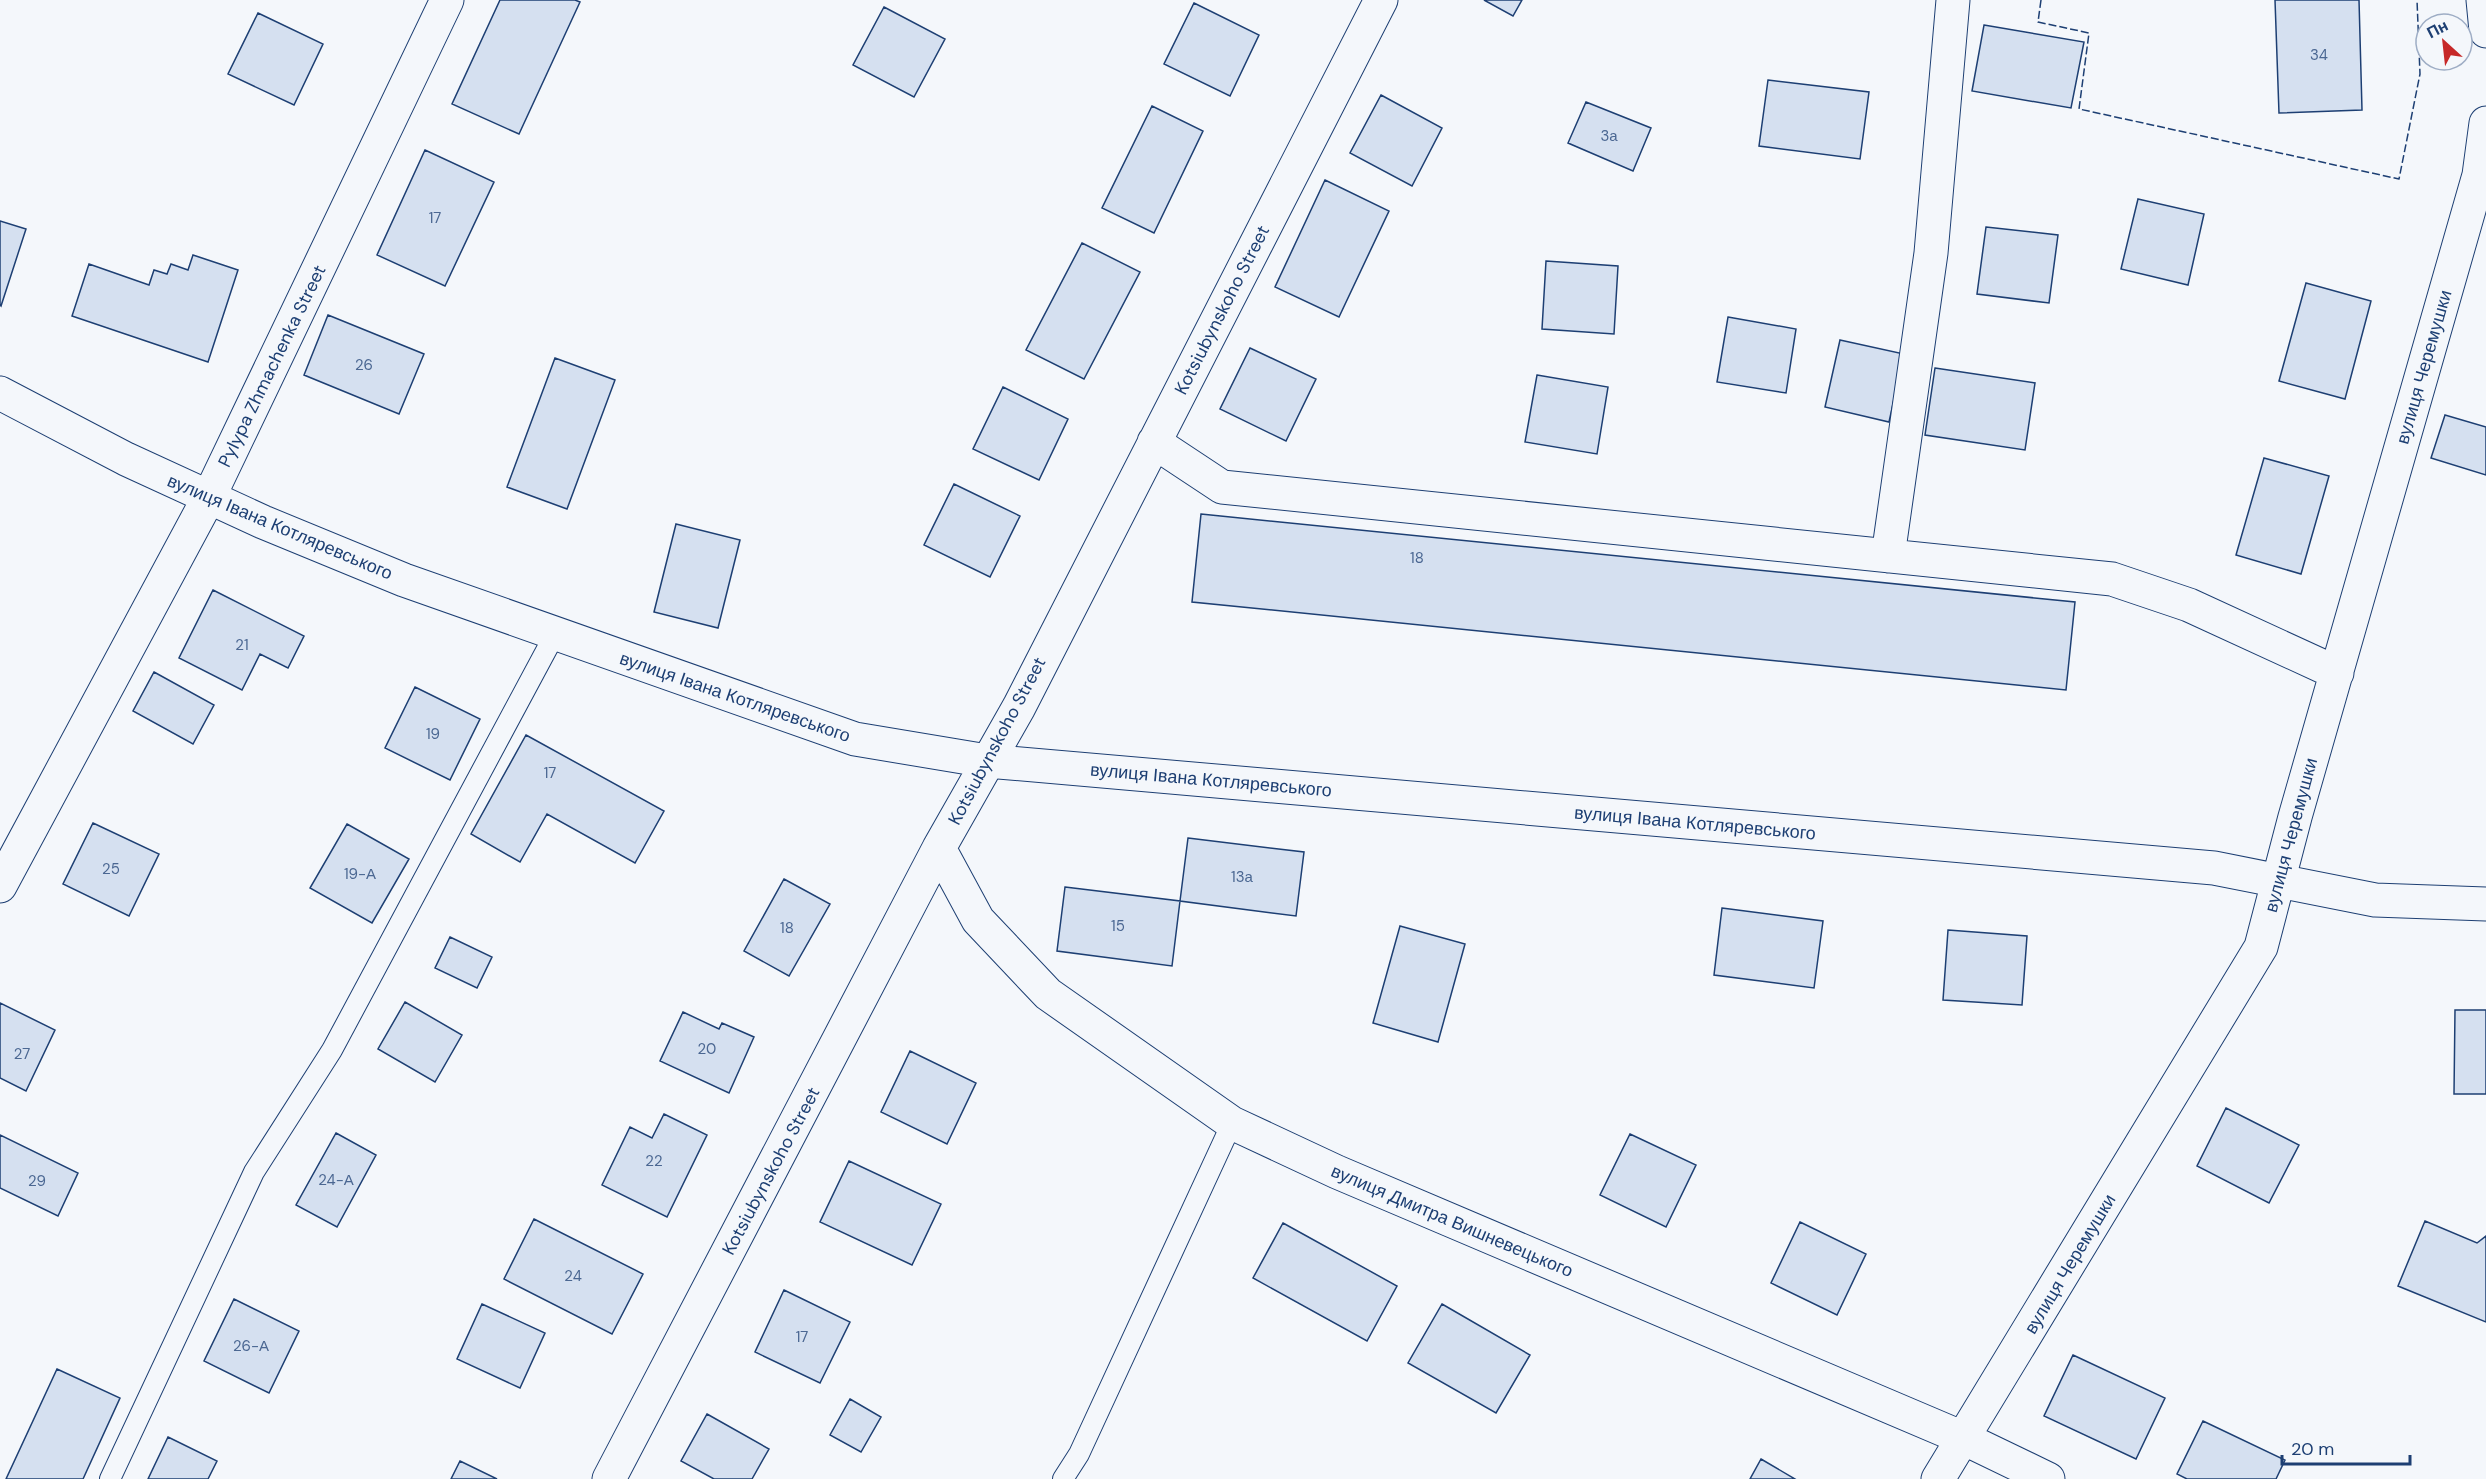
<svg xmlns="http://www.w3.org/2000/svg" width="2486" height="1479" font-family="'DM Sans',sans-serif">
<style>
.building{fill:#d5e0f0;stroke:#1d3f73;stroke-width:1.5}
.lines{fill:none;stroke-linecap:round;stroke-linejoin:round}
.service-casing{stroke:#1d3f73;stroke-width:22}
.minor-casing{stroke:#1d3f73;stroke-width:35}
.tertiary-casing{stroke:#1d3f73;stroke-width:35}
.service{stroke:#f4f7fb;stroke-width:20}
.minor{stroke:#f4f7fb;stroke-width:33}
.tertiary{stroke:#f4f7fb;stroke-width:33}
.fence{stroke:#1d3f73;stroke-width:1.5;stroke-dasharray:8 3;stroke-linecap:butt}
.labels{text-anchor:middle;stroke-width:4.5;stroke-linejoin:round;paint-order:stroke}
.number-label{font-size:15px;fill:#4b6792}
.street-label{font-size:18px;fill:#1d3f73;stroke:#f4f7fb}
</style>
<rect width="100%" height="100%" fill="#f4f7fb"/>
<path class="building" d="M500 0H575L580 2 519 134 452 104Z
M1484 0H1522L1513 16Z
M2275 0H2359L2362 110 2279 113Z
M1194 3 1259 35 1230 96 1164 64Z
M884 7 945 39 914 97 853 65Z
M258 13 323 44 294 105 228 74Z
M1984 25 2084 42 2071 108 1972 91Z
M1768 80 1869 92 1860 159 1759 146Z
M1381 95 1442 128 1412 186 1350 153Z
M1586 102 1651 128 1633 171 1568 143Z
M1152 106 1203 131 1154 233 1102 208Z
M425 150 494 182 445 286 377 255Z
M1325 180 1389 211 1339 317 1275 287Z
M2138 199 2204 214 2188 285 2121 269Z
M0 221 26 229 1 306 0 305Z
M1986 227 2058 235 2049 303 1977 294Z
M1082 243 1140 272 1084 379 1026 350Z
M193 255 238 270 208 362 72 316 89 264 149 285 154 270 167 274 171 264 188 270Z
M1546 261 1618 266 1614 334 1542 329Z
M2306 283 2371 301 2345 399 2279 381Z
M328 315 424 354 399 414 304 375Z
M1728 317 1796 329 1786 393 1717 382Z
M1840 340 1904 354 1889 422 1825 407Z
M1250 348 1316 379 1286 441 1220 409Z
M555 358 615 380 567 509 507 487Z
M1935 368 2035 383 2025 450 1925 435Z
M1537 375 1608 387 1597 454 1525 442Z
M1003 387 1068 419 1039 480 973 449Z
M2445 415 2486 427V475L2431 458Z
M2264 458 2329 476 2301 574 2236 555Z
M954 484 1020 516 990 577 924 545Z
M1201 514 2075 602 2066 690 1192 602Z
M676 524 740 540 718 628 654 612Z
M213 590 304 636 288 668 260 654 242 690 179 658Z
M154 672 214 705 193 744 133 711Z
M415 687 480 719 450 780 385 748Z
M526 735 664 811 635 863 547 814 520 862 471 834Z
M93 823 159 854 129 916 63 884Z
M347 824 409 859 372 923 310 888Z
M1188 838 1304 852 1296 916 1180 901Z
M784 879 830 904 789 976 744 951Z
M1065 887 1180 901 1172 966 1057 951Z
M1722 908 1823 921 1814 988 1714 975Z
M1400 926 1465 944 1438 1042 1373 1023Z
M1948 930 2027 936 2022 1005 1943 1000Z
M450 937 492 957 477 988 435 968Z
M405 1002 462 1035 435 1082 378 1049Z
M0 1003 55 1030 26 1091 0 1078Z
M2455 1010H2486V1094H2454Z
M683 1012 719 1029 722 1023 754 1037 729 1093 660 1061Z
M910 1051 976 1083 947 1144 881 1112Z
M2226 1108 2299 1145 2269 1203 2197 1166Z
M664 1114 707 1135 667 1217 602 1185 630 1127 652 1138Z
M336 1133 376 1155 337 1227 296 1205Z
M1630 1134 1696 1165 1666 1227 1600 1195Z
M0 1135 78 1173 58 1216 0 1188Z
M849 1161 941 1204 912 1265 820 1222Z
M534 1219 643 1274 612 1334 504 1279Z
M2425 1221 2477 1243 2486 1236V1322L2398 1286Z
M1800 1222 1866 1254 1837 1315 1771 1283Z
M1283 1223 1397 1286 1367 1341 1253 1278Z
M784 1290 850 1322 820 1383 755 1352Z
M234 1299 299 1331 269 1393 204 1361Z
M482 1304 545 1333 520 1388 457 1359Z
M1442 1304 1530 1355 1496 1413 1408 1363Z
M2073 1355 2165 1398 2136 1459 2044 1416Z
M57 1369 120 1398 83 1479H6Z
M850 1399 881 1417 861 1452 830 1435Z
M707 1414 769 1449 752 1479H714L681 1461Z
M2203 1421 2285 1460 2276 1479H2187L2177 1474Z
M168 1437 217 1461 208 1479H148Z
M1761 1459 1795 1479H1750Z
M460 1461 497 1479H451Z"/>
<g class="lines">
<defs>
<path id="service" d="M110 1479 254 1172 332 1050 555 634
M1063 1479 1079 1454 1232 1123"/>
<path id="minor" d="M2483 0 2486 31
M1154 442 1222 487 2112 579 2189 605 2337 673
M1888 556 1931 253 1953 0
M939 848 978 920 1048 994 1232 1123 1337 1172 1963 1438 2048 1479
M0 886 209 497 447 0
M609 1479 939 848 1019 707 1381 0
M1938 1479 2261 947 2295 817 2479 175 2486 123"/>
<path id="tertiary" d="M0 393 126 459 263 522 404 580 855 739 987 761 2214 868 2375 900 2486 904"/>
</defs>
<use href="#service" class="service-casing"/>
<use href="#minor" class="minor-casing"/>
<use href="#tertiary" class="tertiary-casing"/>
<use href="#service" class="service"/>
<use href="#minor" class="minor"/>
<use href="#tertiary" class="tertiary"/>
<path class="fence" d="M2041 0 2038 22 2089 33 2079 109 2399 179 2420 74 2417 0"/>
</g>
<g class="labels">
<g class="number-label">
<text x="2319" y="60">34</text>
<text x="1609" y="141">3а</text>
<text x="435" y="223">17</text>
<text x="364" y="370">26</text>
<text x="1417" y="563">18</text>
<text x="242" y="650">21</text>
<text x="433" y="739">19</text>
<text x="550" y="778">17</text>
<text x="111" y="874">25</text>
<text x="360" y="879">19-А</text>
<text x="1242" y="882">13а</text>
<text x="1118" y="931">15</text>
<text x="787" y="933">18</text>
<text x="707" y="1054">20</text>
<text x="22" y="1059">27</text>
<text x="654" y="1166">22</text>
<text x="336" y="1185">24-А</text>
<text x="37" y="1186">29</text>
<text x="573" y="1281">24</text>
<text x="802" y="1342">17</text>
<text x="251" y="1351">26-А</text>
</g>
<g class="street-label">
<text transform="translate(1222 310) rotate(-63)" y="6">Kotsiubynskoho Street</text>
<text transform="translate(272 366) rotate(-64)" y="6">Pylypa Zhmachenka Street</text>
<text transform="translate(2424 367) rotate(-74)" y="6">вулиця Черемушки</text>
<text transform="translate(280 527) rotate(23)" y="6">вулиця Івана Котляревського</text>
<text transform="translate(735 697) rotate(19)" y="6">вулиця Івана Котляревського</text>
<text transform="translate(997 741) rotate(-62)" y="6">Kotsiubynskoho Street</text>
<text transform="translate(1211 780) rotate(5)" y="6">вулиця Івана Котляревського</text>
<text transform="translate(1695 823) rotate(5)" y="6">вулиця Івана Котляревського</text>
<text transform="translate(2291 835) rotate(-75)" y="6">вулиця Черемушки</text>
<text transform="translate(771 1171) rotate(-62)" y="6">Kotsiubynskoho Street</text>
<text transform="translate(1452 1221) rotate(23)" y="6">вулиця Дмитра Вишневецького</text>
<text transform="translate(2070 1264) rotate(-59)" y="6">вулиця Черемушки</text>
</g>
</g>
<g transform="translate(2444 42) rotate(333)"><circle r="28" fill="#f4f7fb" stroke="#9eadc5" stroke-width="1.5"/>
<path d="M0-4.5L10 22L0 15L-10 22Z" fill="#c62828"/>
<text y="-9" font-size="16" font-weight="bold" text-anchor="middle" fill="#1d3f73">Пн</text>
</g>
<path d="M2282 1455v9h128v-9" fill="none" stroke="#1d3f73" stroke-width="3"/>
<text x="2291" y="1455" font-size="18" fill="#1d3f73" stroke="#f4f7fb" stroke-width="4.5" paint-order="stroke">20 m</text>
</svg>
